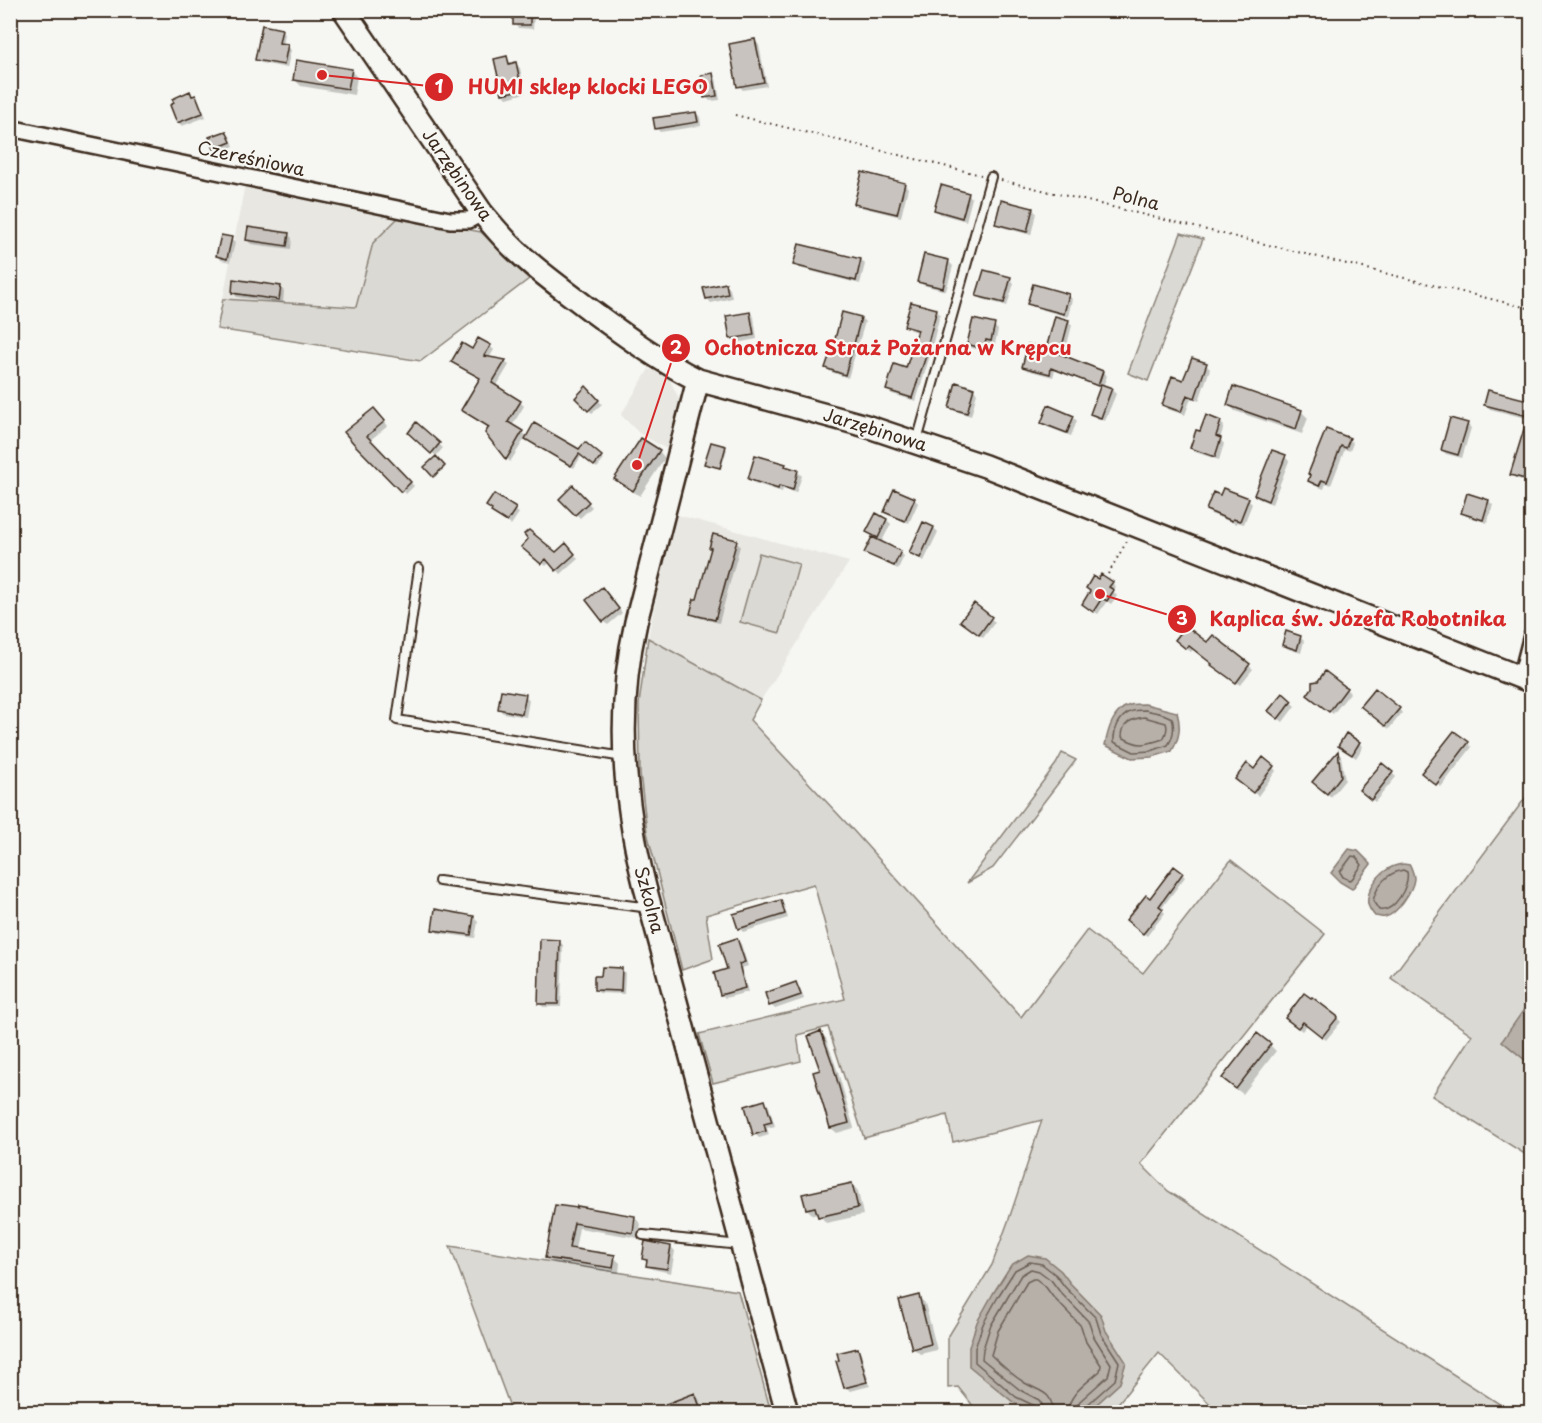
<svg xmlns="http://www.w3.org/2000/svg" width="1542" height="1423" font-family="'Playpen Sans',sans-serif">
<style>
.built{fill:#e8e7e2}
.green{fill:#dad9d3;stroke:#8a8278;stroke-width:1.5}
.water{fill:#b6b0a9;stroke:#857a71;stroke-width:1.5}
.shadow{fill:#0003}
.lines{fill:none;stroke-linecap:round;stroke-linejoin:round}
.shore{stroke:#6c6056;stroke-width:1.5}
.building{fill:#c8c3be;stroke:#3b2a1e;stroke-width:1.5}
.lane-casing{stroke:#3b2a1e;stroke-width:12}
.street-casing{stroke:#3b2a1e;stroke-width:20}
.secondary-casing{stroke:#3b2a1e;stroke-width:26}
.path{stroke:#3b2a1e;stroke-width:2;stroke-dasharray:1.5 4.5;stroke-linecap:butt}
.lane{stroke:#f6f6f2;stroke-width:8}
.street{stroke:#f6f6f2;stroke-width:15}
.secondary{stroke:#f6f6f2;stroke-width:21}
.labels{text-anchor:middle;stroke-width:4.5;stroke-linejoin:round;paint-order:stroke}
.street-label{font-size:18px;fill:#3b2a1e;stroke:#f6f6f2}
.leader{fill:none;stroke:#d62828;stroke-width:2}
.callout-dot{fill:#d62828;stroke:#f6f6f2;stroke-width:2}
.mark-label{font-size:18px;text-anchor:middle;font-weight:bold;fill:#fff}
.callout-label{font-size:20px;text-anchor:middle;font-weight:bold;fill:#d62828;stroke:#f6f6f2;stroke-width:4.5;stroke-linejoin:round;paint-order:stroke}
</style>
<rect width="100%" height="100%" fill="#f6f6f2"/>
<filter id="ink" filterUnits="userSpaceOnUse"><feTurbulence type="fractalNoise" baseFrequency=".0167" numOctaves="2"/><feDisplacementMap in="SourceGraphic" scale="12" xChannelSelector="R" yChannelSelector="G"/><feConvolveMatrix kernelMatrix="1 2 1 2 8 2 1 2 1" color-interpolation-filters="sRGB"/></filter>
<g filter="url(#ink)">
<path class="built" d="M245 184 400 216 373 243 356 307 223 299Z
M649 369 668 376 681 403 668 450 639 433 621 415Z
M674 514 849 562 761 700 648 638Z"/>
<path class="green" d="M400 216 481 232 529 279 421 361 217 329 223 299 356 307 373 243Z
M1181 233 1203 239 1148 381 1128 373Z
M759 553 799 564 780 633 740 622Z
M648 638 761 700 750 720 851 828 1021 1017 1087 930 1143 973 1231 860 1325 934 1141 1164 1168 1191 1512 1412H1218L1159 1353 1111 1412H978L958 1387 948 1388V1337L992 1265 1009 1219 1042 1120 953 1142 947 1115 864 1138 828 1027 797 1035 801 1061 713 1083 699 1034 845 999 814 884 706 915 713 959 682 970 647 832 640 773 639 704Z
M1062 753 1076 760 993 868 967 883 1056 764Z
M1526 797 1531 800V1158L1432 1096 1472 1035 1391 978Z
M450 1246 738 1291 771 1412H512Z"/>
<path class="water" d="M1145 704 1177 712C1181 727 1180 737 1172 751L1152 757 1132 758 1105 745C1108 730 1113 710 1130 705 1135 704 1140 704 1145 704Z
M1349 849 1358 851 1371 864 1352 889 1340 882 1331 873Z
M1403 864 1410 865C1412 870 1414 874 1414 879 1413 890 1397 915 1385 917 1382 918 1379 916 1375 916 1372 912 1369 909 1368 904 1366 893 1376 877 1385 871 1390 867 1396 865 1403 864Z
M1525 1008 1531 1013V1063L1525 1060 1502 1041Z
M1028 1255 1045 1258 1061 1271 1070 1283 1101 1315 1106 1331 1126 1362 1120 1383 1088 1412H1036L1013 1402 969 1366V1347L977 1322 994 1292 1011 1265Z"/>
<path class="shadow" d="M530 12 534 16 533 29 518 28 514 24Z
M281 30 285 34 283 45 287 46 291 50 287 68 261 63 257 59Z
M755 41 759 45 767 86 743 90 739 86Z
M506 58 510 62 511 65 516 64 520 68 525 93 507 98 503 94Z
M351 71 357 77 354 95 301 86 295 80Z
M712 74 716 78 720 100 710 101 706 97Z
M190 93 199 101 206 117 182 126 178 122 176 104Z
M696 113 700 117 701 126 660 132 656 128Z
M226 132 230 136 234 146 219 152 215 148Z
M904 184 908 188 901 217 860 207 856 203Z
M968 194 972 198 966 221 940 214 936 210Z
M1033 209 1036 213 1031 235 1001 227 997 223Z
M288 234 292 238 291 249 251 244 247 240Z
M231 239 235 243 230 262 221 260 217 256Z
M800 245 861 260 865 264 860 284 799 268 795 264Z
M949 262 953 266 946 291 923 285 919 281Z
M1010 279 1014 283 1007 306 982 299 978 295Z
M726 285 730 289 732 298 711 303 707 298Z
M280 287 284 291 283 303 237 297 233 292Z
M1068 295 1072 299 1068 317 1033 307 1029 303Z
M936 310 940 314 929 359 916 401 892 394 888 390 907 370 919 332 910 330 906 326Z
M750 313 754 317 757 339 736 343 732 339 728 317Z
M861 318 865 322 848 378 831 372 827 368Z
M1068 321 1072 325 1064 357 1103 372 1107 376 1103 386 1112 390 1116 394 1105 421 1096 418 1092 414 1101 388 1055 370 1053 377 1027 370 1023 366 1047 351Z
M994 326 998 330 995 344 990 343 988 352 972 348 968 344Z
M490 346 494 350 489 358 506 362 509 365 496 387 520 402 524 406 512 426 522 432 528 437 580 451 585 444 604 460 597 468 582 455 574 468 530 441 526 437 510 462 487 433 490 428 467 414 463 410 481 379 457 366 453 362 472 351Z
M1206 365 1210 369 1199 401 1191 398 1185 415 1167 409 1163 405 1184 382Z
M586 388 602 404 592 413 577 398Z
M973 389 977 393 971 416 955 411 951 407Z
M1532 403V473L1529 482 1515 478 1511 474 1529 419 1490 409 1486 405Z
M1228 404 1301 411 1308 418 1302 434 1235 411Z
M378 413 388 426 370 440 414 486 406 494 356 444Z
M1073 417 1077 421 1071 436 1047 427 1043 423Z
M1220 422 1224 426 1220 439 1224 444 1219 460 1195 452 1191 448 1201 433Z
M417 424 443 448 436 456 410 432Z
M1467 424 1471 428 1462 458 1446 454 1442 450Z
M1327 431 1349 439 1353 443 1350 451 1345 449 1331 485 1326 483 1324 489 1313 485 1309 481Z
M725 448 727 449 721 469 708 465Z
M659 451 665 458 640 496 622 485 616 479Z
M1273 452 1285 457 1289 461 1272 504 1259 499 1255 495Z
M436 458 445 468 435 477 426 467Z
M785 465 789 469 798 472 802 476 796 493 783 489 782 492 754 483 750 479Z
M573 487 592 507 580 518 561 499Z
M1224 490 1248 500 1252 504 1244 524 1237 522 1236 524 1211 514 1207 510 1221 497Z
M1468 495 1489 501 1493 505 1487 523 1466 516 1462 512Z
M494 496 519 513 511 525 497 515Z
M914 499 918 503 909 523 890 515 886 511Z
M887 520 891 524 881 543 900 552 904 556 898 569 870 556 866 552 873 537 868 532Z
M923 524 934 528 938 532 924 561 914 556 910 552Z
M736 542 740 546 719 623 696 617 692 613 698 601Z
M566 545 578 559 561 574 550 562 546 566 527 550 556 554Z
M1112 583 1116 587 1113 591 1117 596 1111 604 1107 601 1098 614 1088 607Z
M606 593 622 613 608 625 604 621Z
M974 605 995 622 983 638 966 625Z
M1213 637 1253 669 1240 685 1217 669 1194 648 1191 652 1181 644 1207 645Z
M1300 637 1304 641 1301 653 1288 649 1284 645Z
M1346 689 1350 693 1333 714 1313 698Z
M1283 695 1295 706 1283 722 1274 715Z
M525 696 529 700 526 717 503 713 499 709Z
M1399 709 1402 713 1389 729 1366 710Z
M1455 733 1472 747 1441 787 1427 777Z
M1359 743 1363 747 1356 758 1344 749Z
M1338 753 1341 756 1345 780 1331 797 1318 786Z
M1273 767 1276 771 1258 796 1241 783 1254 771Z
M1392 773 1396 777 1375 802 1365 794Z
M1182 874 1185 877 1161 909 1165 913 1147 936 1131 923 1150 901Z
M780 901 784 905 788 918 743 932 739 928Z
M474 918 478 922 475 938 438 933 434 929Z
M737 940 741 944 748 966 742 968 748 992 725 998 721 994Z
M559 941 563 945 561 1007H543L539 1003Z
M621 969 625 973 624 994 599 993 595 989 603 978Z
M796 984 800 988 804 999 775 1009 771 1005Z
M1337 1018 1341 1022 1326 1040 1307 1025 1302 1031 1290 1022Z
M821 1033 826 1038 838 1072 854 1128 837 1133 831 1128 822 1071Z
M1270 1045 1276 1051 1243 1094 1230 1085Z
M765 1102 769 1106 775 1126 767 1128 769 1135 759 1138 755 1134Z
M852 1184 858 1191 863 1215 826 1223 819 1214 813 1215 807 1209Z
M578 1208 635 1218 641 1224 638 1238 579 1228 575 1250 614 1257 620 1263 619 1273 553 1263 547 1257Z
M671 1247 675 1251 671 1273 652 1269 643 1258Z
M918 1296 925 1303 937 1350 920 1354 913 1348Z
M857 1349 861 1353 870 1386 850 1391 846 1387Z
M695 1395 699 1399 703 1411 699 1412Z"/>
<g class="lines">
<path class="shore" d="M1145 710 1163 714 1172 718C1175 728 1174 736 1168 745L1151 751 1134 752 1114 742C1113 731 1119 717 1130 712 1134 710 1141 710 1145 710Z
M1144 717 1166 723C1168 728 1166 734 1163 739 1145 745 1139 747 1122 737 1122 723 1131 719 1144 717Z
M1352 856 1356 857 1362 865 1352 879 1349 880 1343 877 1340 872Z
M1403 870 1407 872C1410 886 1394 913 1379 910L1373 901C1377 885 1387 873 1403 870Z
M1036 1412V1409L1033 1405 1016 1397 975 1362V1348L983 1324 999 1295 1015 1270 1030 1262 1042 1264 1056 1275 1065 1287 1096 1318 1101 1334 1119 1362 1115 1380 1086 1406 1084 1412
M1044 1412 1043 1406 1039 1400 1020 1390 982 1359 983 1349 990 1327 1021 1275 1031 1269 1039 1271 1051 1280 1060 1292 1089 1322 1094 1337 1111 1364 1108 1376 1080 1401 1077 1406V1412
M1053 1412C1052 1391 1040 1392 1025 1383 1014 1376 1000 1364 991 1355L998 1331 1027 1282 1033 1279H1036L1045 1286 1053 1297 1081 1326 1086 1342 1101 1365 1100 1371C1087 1383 1068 1394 1068 1412"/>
</g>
<path class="building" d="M513 10H530V25H513Z
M262 25 282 29 279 43 288 44 284 65 255 60Z
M755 39 764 82 737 87 729 44Z
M507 56 509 64 516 62 522 90 502 94 494 59Z
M296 60 352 69 348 89 293 80Z
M713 73 717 96 704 98 701 75Z
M190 91 192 96 196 95 203 113 177 123 170 105 174 103 172 99Z
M696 112 698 122 655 129 653 118Z
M226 131 231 142 214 149 209 137Z
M862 172 905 183 897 214 854 204Z
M941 185 969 193 962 218 934 210Z
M1001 200 1033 208 1027 232 995 224Z
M248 227 289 233 287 246 246 240Z
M221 235 232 237 227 259 216 256Z
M799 244 861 259 856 281 793 265Z
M924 254 949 260 943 288 917 282Z
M984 270 1011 277 1004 303 976 296Z
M233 279 281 286 279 300 232 293Z
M726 283 728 294 706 299 703 288Z
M1033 284 1069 294 1064 314 1027 304Z
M911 302 937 309 928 343 930 344 912 398 886 390 894 364 906 368 918 330 904 326Z
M750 312 754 335 730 339 726 316Z
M842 312 861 317 853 348 845 375 825 368 835 339Z
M1055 316 1069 320 1060 354 1103 371 1098 386 1051 368 1050 374 1022 367 1028 344 1046 349Z
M973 319 995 324 991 341 986 340 984 349 967 344Z
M478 338 491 345 484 356 506 360 492 383 521 401 508 422 523 431 506 460 485 433 489 427 461 410 480 378 451 362 462 343 472 349Z
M1192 358 1207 363 1195 398 1187 395 1181 412 1162 405 1172 376 1183 380Z
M956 382 974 388 967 413 949 408Z
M1101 384 1112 388 1101 418 1090 414Z
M586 386 599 400 588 411 575 398Z
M1233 386 1302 410 1296 429 1227 405Z
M1488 390 1532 401V457L1525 479 1510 475 1528 416 1484 405Z
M1048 405 1074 416 1067 433 1041 423Z
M374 408 385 421 367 436 411 482 401 492 355 445 344 432Z
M1206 415 1221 421 1216 436 1221 438 1215 457 1190 448 1196 430 1200 431Z
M1450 418 1468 423 1458 455 1441 450Z
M416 422 440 443 431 454 408 433Z
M534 423 579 449 585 442 602 456 594 466 579 454 571 466 525 439Z
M1326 429 1350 438 1346 448 1341 446 1327 482 1322 480 1319 486 1308 481 1310 475 1308 474Z
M641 438 660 450 633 491 614 479Z
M711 442 726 446 720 468 704 464Z
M1272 450 1286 455 1268 501 1254 495Z
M755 455 786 464 785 466 798 470 793 490 779 486 778 489 748 479Z
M436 456 445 466 433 477 424 467Z
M573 485 589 502 575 515 559 499Z
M1223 488 1249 498 1240 521 1233 519 1232 521 1206 510 1213 492 1220 495Z
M894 489 915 498 905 521 884 512Z
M1467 493 1489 500 1483 520 1461 513Z
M494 494 516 508 507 522 491 512 492 510 486 506Z
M876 513 887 519 878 538 866 532Z
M923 522 934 527 920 558 909 553Z
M529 530 556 552 566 543 575 554 556 571 546 559 541 564 521 547 528 539 524 534Z
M713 534 737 540 715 620 690 614 694 599H697L711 548H709Z
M872 537 901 551 894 566 864 553Z
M1101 574 1113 582 1109 587 1114 590 1107 601 1102 598 1093 612 1082 604 1090 591 1086 588 1093 576 1098 579Z
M602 587 619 609 603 622 586 600Z
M974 603 992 617 979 635 960 621Z
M1186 626 1207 642 1213 635 1250 664 1236 683 1211 665 1212 664 1189 646 1186 649 1175 640Z
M1286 631 1301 636 1297 650 1282 645Z
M1325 671 1347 688 1329 712 1307 695 1312 688V682L1318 681Z
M1375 688 1400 708 1385 726 1360 706Z
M501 690 526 694 522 714 498 709Z
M1283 693 1292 701 1278 719 1268 711Z
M1454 731 1469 742 1436 785 1421 773Z
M1346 733 1360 742 1352 755 1338 746Z
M1338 751 1341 776 1327 794 1312 782Z
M1263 757 1274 766 1253 793 1235 779 1247 763 1254 769Z
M1382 763 1393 772 1371 800 1359 790Z
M1174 866 1183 873 1159 906 1163 909 1143 934 1126 920 1146 895 1150 898Z
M781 900 785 914 738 929 733 914Z
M435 909 474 916 471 935 432 930Z
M737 938 745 962 739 964 745 988 720 995 714 973 727 969 719 944Z
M540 939 560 940 558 1004H538Z
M602 967 622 968 621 991 594 990V976H601Z
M796 982 801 995 769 1006 765 993Z
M1304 993 1311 998 1312 997 1338 1017 1322 1037 1303 1022 1298 1028 1285 1018Z
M821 1031 833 1065 849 1123 830 1128 813 1072 820 1070 808 1036Z
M1257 1033 1271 1044 1236 1089 1222 1078Z
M765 1100 772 1122 764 1124 766 1131 753 1135 745 1106Z
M852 1183 858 1208 818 1217 815 1207 806 1209 802 1194Z
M555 1205 577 1208V1206L635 1216 633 1233 574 1223 569 1248 615 1255 613 1268 545 1258Z
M645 1241 671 1246 667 1269 646 1266 647 1260 642 1259Z
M919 1295 931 1344 912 1349 899 1300Z
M858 1348 867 1382 844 1388 836 1361 839 1360 837 1353Z
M695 1393 702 1413H669L666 1404Z"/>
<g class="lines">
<defs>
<path id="lane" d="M917 441 991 177
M419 568 397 720 623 757
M439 881 650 908
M643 1235 740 1245"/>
<path id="street" d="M10 128 450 220H469L482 213
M1521 678 1532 635"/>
<path id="secondary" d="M344 10 482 213C494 227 506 242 520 254 541 274 566 291 589 309 624 335 658 360 698 380L866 426 985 466 1532 682
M698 380 636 622C616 710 623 800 645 887L787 1412"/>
</defs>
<use href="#lane" class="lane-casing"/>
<use href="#street" class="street-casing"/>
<use href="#secondary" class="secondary-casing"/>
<path class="path" d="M735 115 981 175
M1001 180 1532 309
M1108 574 1127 541"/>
<use href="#lane" class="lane"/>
<use href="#street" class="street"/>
<use href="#secondary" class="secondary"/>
</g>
</g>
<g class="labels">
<g class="street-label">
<text transform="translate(251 159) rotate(12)" y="6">Czereśniowa</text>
<text transform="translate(457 175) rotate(55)" y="6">Jarzębinowa</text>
<text transform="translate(1136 199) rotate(14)" y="6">Polna</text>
<text transform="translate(875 430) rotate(17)" y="6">Jarzębinowa</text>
<text transform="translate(649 900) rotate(75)" y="6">Szkolna</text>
</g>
</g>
<path class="leader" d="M322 75L439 87M637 465L676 348M1100 594L1182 619"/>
<g class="callout-dot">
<circle cx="322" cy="75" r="6"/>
<circle cx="637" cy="465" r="6"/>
<circle cx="1100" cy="594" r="6"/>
<circle cx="439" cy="87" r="15"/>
<circle cx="676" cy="348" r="15"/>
<circle cx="1182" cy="619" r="15"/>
</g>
<g class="mark-label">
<text x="439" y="93">1</text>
<text x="676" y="354">2</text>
<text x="1182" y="625">3</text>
</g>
<g class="callout-label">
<text x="588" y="94">HUMI sklep klocki LEGO</text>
<text x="888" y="355">Ochotnicza Straż Pożarna w Krępcu</text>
<text x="1358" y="626">Kaplica św. Józefa Robotnika</text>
</g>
<rect width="1542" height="1423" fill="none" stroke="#f6f6f2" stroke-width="36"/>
<rect x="18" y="18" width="1506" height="1387" fill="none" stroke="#3b2a1e" stroke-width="2" filter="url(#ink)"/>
</svg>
